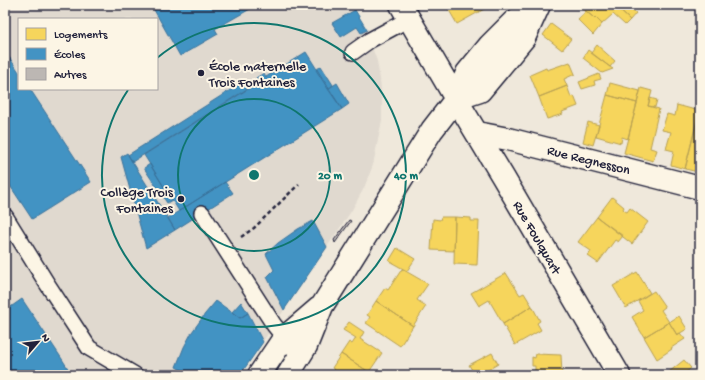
<svg xmlns="http://www.w3.org/2000/svg" width="705" height="380" font-family="'Gochi Hand',sans-serif">
<style>
.built{fill:#e0d9cf;fill-rule:evenodd}
.homes{fill:#f6d55c;stroke:#b69f52}
.schools{fill:#4393c3;stroke:#39719a}
.building{fill:#bcb7b3;stroke:#22223b}
.lines{fill:none;stroke-linecap:round;stroke-linejoin:round}
.service-casing{stroke:#22223b;stroke-width:18}
.minor-casing{stroke:#22223b;stroke-width:25}
.path{stroke:#22223b;stroke-width:2.5;stroke-dasharray:4 3;stroke-linecap:butt}
.service{stroke:#fcf5e5;stroke-width:15}
.minor{stroke:#fcf5e5;stroke-width:22}
.ring{fill:none;stroke:#0f766e;stroke-width:2}
.poi-dot{fill:#22223b;stroke:#fcf5e5;stroke-width:1.5}
.labels{text-anchor:middle;stroke-width:4;stroke-linejoin:round;paint-order:stroke}
.poi-label{font-size:14px;fill:#22223b;stroke:#fcf5e5;text-anchor:start}
.street-label{font-size:14px;fill:#22223b;stroke:#fcf5e5}
.centre{fill:#0f766e;stroke:#fcf5e5;stroke-width:2}
.ring-label{font-size:12px;text-anchor:middle;font-weight:bold;fill:#0f766e;stroke:#fcf5e5;stroke-width:4;stroke-linejoin:round;paint-order:stroke}
</style>
<rect width="100%" height="100%" fill="#efe8db"/>
<filter id="ink" filterUnits="userSpaceOnUse"><feTurbulence type="fractalNoise" baseFrequency=".025" numOctaves="2"/><feDisplacementMap in="SourceGraphic" scale="8" xChannelSelector="R" yChannelSelector="G"/><feConvolveMatrix kernelMatrix="1 2 1 2 8 2 1 2 1" color-interpolation-filters="sRGB"/></filter>
<g filter="url(#ink)">
<path class="built" d="M5 5H363L355 10 367 30 366 31 377 61 380 79 382 99V120L373 165 364 188 352 210 240 375H5ZM19 19H157V89H19Z"/>
<path class="homes" d="M446 5H484L486 8 457 24Z
M581 5H614L630 20 625 25 613 14 602 24 595 17 594 18 580 6Z
M614 5H627L636 13 630 20Z
M627 5H635L631 9Z
M586 11 594 18 595 17 602 24 593 35 578 20Z
M551 24 571 39 562 50 543 35Z
M597 45 615 61 610 67 591 53Z
M588 50 610 67 613 69 602 73 583 58Z
M570 62 575 74 564 79 567 86 539 97 530 75 546 68 547 70Z
M599 74 601 79 594 81 595 85 582 89 579 82Z
M610 83 640 91 637 103 607 95Z
M567 86 571 97 574 96 578 106 562 112 563 114 547 119 539 97Z
M641 88 652 91 648 106 659 109 650 148 657 150 653 161 624 153Z
M607 95 637 103 628 139 622 137 621 143 596 136Z
M650 98 657 100 655 107 648 106Z
M677 105 699 111 685 169 671 165 674 151 666 149 671 132 662 130 667 114 675 116Z
M700 110V166L698 172 685 169Z
M588 122 599 125 593 145 583 142Z
M612 197 624 207 623 209 625 211 627 212 630 208 648 222 632 244 597 217Z
M441 217H455L454 251 431 250 433 219 440 220Z
M455 217 471 218V221H479L477 265 454 264Z
M597 217 623 236 618 242 615 240 598 263 588 256 591 251 578 242Z
M397 248 415 259 407 271 389 261Z
M402 269 428 284 417 300 426 306 413 326 376 301 385 288 388 290Z
M637 272 650 293 626 308 613 286Z
M506 273 520 295 524 293 532 306 503 324 489 300 479 306 471 293Z
M654 291 665 307 661 310 669 322 644 337 632 317 643 310 638 301Z
M376 301 413 326 400 346 366 323 370 317 367 315Z
M532 306 540 321 537 323 541 330 515 345 503 324Z
M679 316 687 329 677 335 669 322Z
M349 322 364 332 360 339 382 353 369 372 341 354 349 342 352 344 356 338 343 330Z
M669 322 677 335 680 333 685 339 671 348 672 349 657 359 644 337Z
M492 353 498 364 479 375H475L469 365Z
M341 354 369 372 374 375H332L335 370 332 368Z
M536 354 561 355 562 374 566 375H535V366H532V357L535 358Z
M684 360 691 368 683 375H671L669 372Z"/>
<path class="schools" d="M159 5H257L215 29 218 34 180 56 153 8Z
M355 10 367 30 361 33 357 27 341 37 332 23Z
M5 51 19 72V89H30L91 182 32 219 5 178Z
M306 52 342 109 179 211 144 155 259 82 256 78 264 73 266 77Z
M321 66 333 85 328 89 316 70Z
M243 82 247 89 132 162 128 155Z
M337 83 349 104 342 109 328 89Z
M127 153 175 230 146 248 121 157Z
M150 164 172 200 167 203 144 168Z
M225 182 233 193 175 230 168 218Z
M313 221 327 247 284 310 267 277 274 270 266 254 278 243 298 229Z
M22 299 62 359 72 375H6L5 374V311Z
M216 301 240 318 248 313 263 342 240 375H191L176 367 184 347 192 332 205 314Z
M241 302 248 313 240 318 232 312Z"/>
<path class="building" d="M349 220 351 221 335 243 334 240Z"/>
<g class="lines">
<defs>
<path id="service" d="M353 52 370 40 409 19
M202 213 274 325 300 357
M5 216 46 282 89 348 135 375"/>
<path id="minor" d="M401 5 456 99 503 177 619 375
M456 99 480 91 524 38 539 5
M477 133 508 139 700 188
M259 375 284 338 319 308
M288 375 306 346 322 306 432 130 456 99 467 73 490 45 513 22 537 5"/>
</defs>
<use href="#service" class="service-casing"/>
<use href="#minor" class="minor-casing"/>
<path class="path" d="M241 237 254 228 299 184"/>
<use href="#service" class="service"/>
<use href="#minor" class="minor"/>
</g>
</g>
<g class="ring">
<circle cx="254" cy="175" r="76"/>
<path d="M157 58A152 152 0 1 1 128 90"/>
</g>
<g class="poi-dot">
<circle cx="201" cy="73" r="4"/>
<circle cx="181" cy="199" r="4"/>
</g>
<g class="labels">
<g class="poi-label">
<text x="209" y="70">École maternelle<tspan x="209" dy="16">Trois Fontaines</tspan></text>
<text x="173" y="196" text-anchor="end">Collège Trois<tspan x="173" dy="16">Fontaines</tspan></text>
</g>
<g class="street-label">
<text transform="translate(589 159) rotate(14)" y="5">Rue Regnesson</text>
<text transform="translate(538 237) rotate(60)" y="5">Rue Foulquart</text>
</g>
</g>
<circle cx="254" cy="175" r="6" class="centre"/>
<g class="ring-label">
<text x="330" y="179">20 m</text>
<text x="406" y="179">40 m</text>
</g>
<rect width="705" height="380" fill="none" stroke="#fcf5e5" stroke-width="20"/>
<rect x="10" y="10" width="685" height="360" fill="none" stroke="#22223b" stroke-width="1.5" filter="url(#ink)"/>
<rect x="18" y="18" width="140" height="72" fill="#fcf5e5" stroke="#a5a1a1"/>
<rect x="26" y="28" width="20" height="12" fill="#f6d55c" stroke="#a5a1a1"/>
<text x="54" y="38" font-size="12" fill="#22223b">Logements</text>
<rect x="26" y="48" width="20" height="12" fill="#4393c3" stroke="#a5a1a1"/>
<text x="54" y="58" font-size="12" fill="#22223b">Écoles</text>
<rect x="26" y="68" width="20" height="12" fill="#bcb7b3" stroke="#a5a1a1"/>
<text x="54" y="78" font-size="12" fill="#22223b">Autres</text>
<g transform="translate(38 342) rotate(62)" stroke="#fcf5e5" stroke-width="3" paint-order="stroke">
<path d="M0-3L7 15L0 10L-7 15Z" fill="#22223b"/>
<text y="-6" font-size="11" font-weight="bold" text-anchor="middle" fill="#22223b">N</text>
</g>
</svg>
